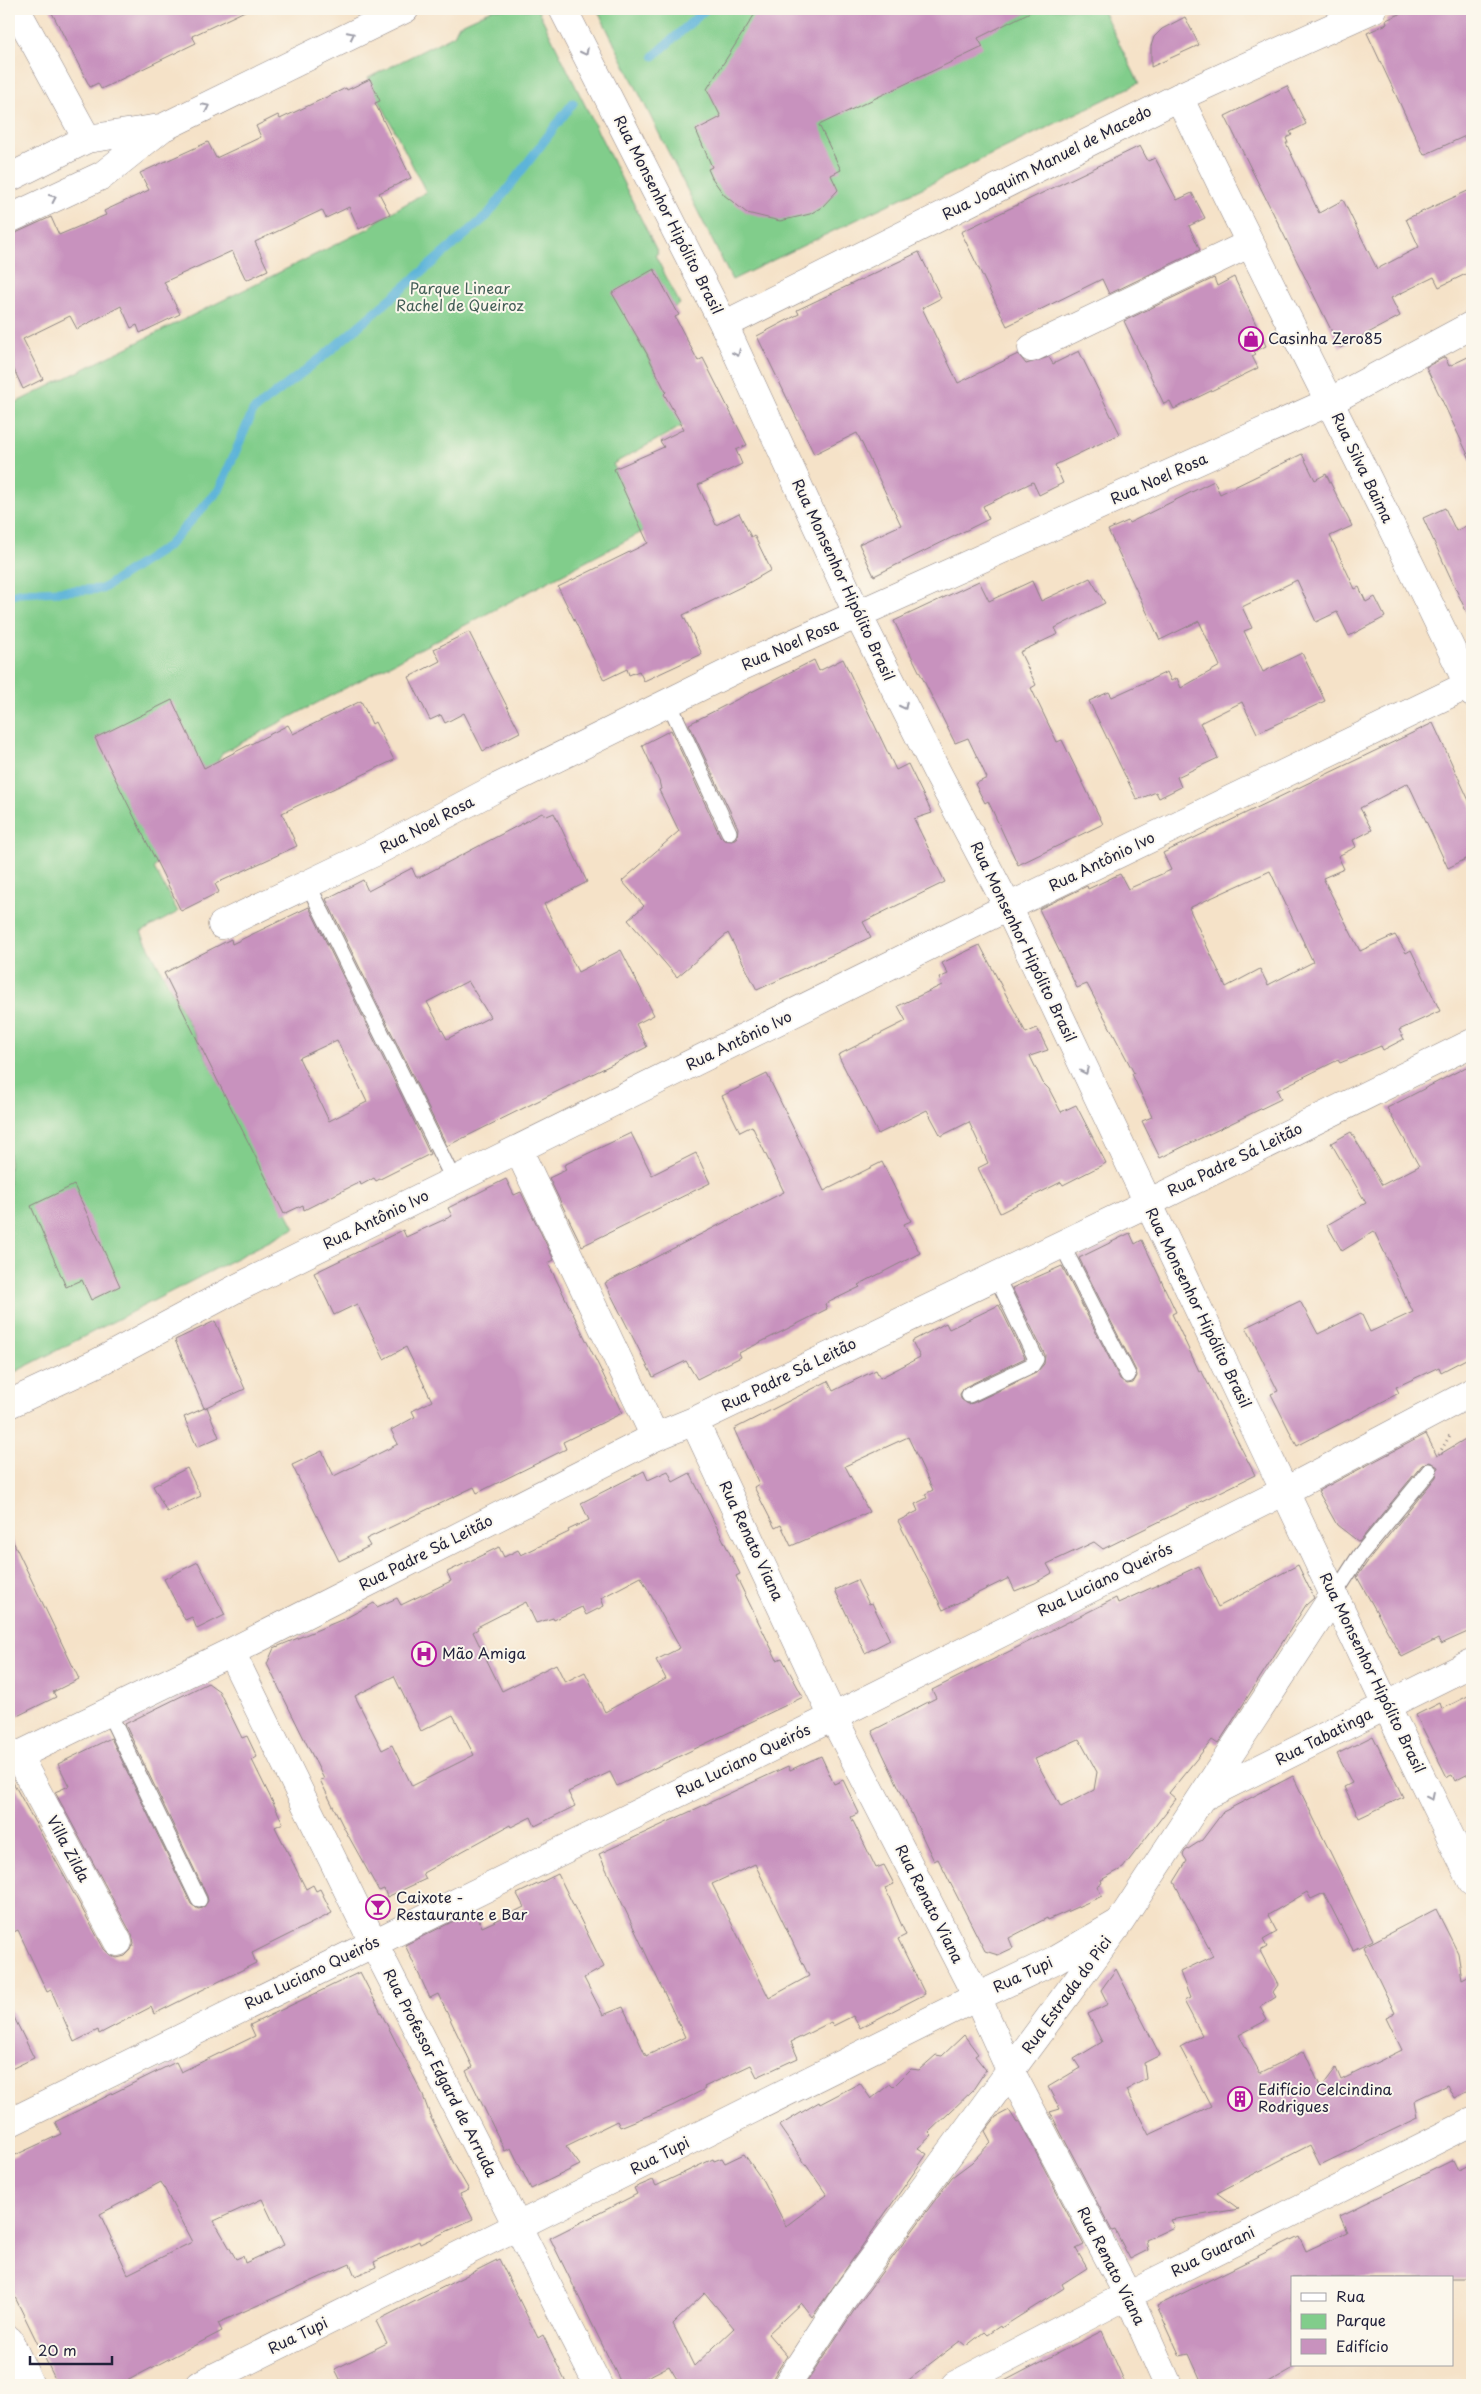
<svg xmlns="http://www.w3.org/2000/svg" width="1481" height="2394" font-family="'Playpen Sans',sans-serif">
<style>
.green{fill:#81cd8b;stroke:#527863}
.lines{fill:none;stroke-linecap:round;stroke-linejoin:round}
.stream{stroke:#5db4d9;stroke-width:9}
.building{fill:#c892be;fill-rule:evenodd}
.service-casing{stroke:#8c8282;stroke-width:17}
.minor-casing{stroke:#8c8282;stroke-width:29}
.secondary-casing{stroke:#8c8282;stroke-width:29}
.primary-casing{stroke:#8c8282;stroke-width:29}
.path{stroke:#8c8282;stroke-width:3;stroke-dasharray:1 4;stroke-linecap:butt}
.service{stroke:#fff;stroke-width:15}
.minor{stroke:#fff;stroke-width:28}
.secondary{stroke:#fff;stroke-width:28}
.primary{stroke:#fff;stroke-width:28}
.oneway{stroke:#9c9ca7}
.labels{text-anchor:middle;stroke-width:4;stroke-linejoin:round;paint-order:stroke}
.street-label{font-size:15px;fill:#22223b;stroke:#fbf7ec}
.park-label{font-size:15px;fill:#435e57;stroke:#fbf7ec}
.poi-label{font-size:15px;fill:#22223b;stroke:#fbf7ec;text-anchor:start}
</style>
<rect width="100%" height="100%" fill="#fbf7ec"/>
<filter id="ink" filterUnits="userSpaceOnUse"><feTurbulence type="fractalNoise" baseFrequency=".02" numOctaves="2"/><feDisplacementMap in="SourceGraphic" scale="10" xChannelSelector="R" yChannelSelector="G"/><feConvolveMatrix kernelMatrix="1 2 1 2 8 2 1 2 1" color-interpolation-filters="sRGB"/></filter>
<filter id="wash" filterUnits="userSpaceOnUse"><feTurbulence type="fractalNoise" baseFrequency=".0096" numOctaves="4" result="noise"/><feDisplacementMap in="SourceGraphic" scale="20" xChannelSelector="R" yChannelSelector="G"/><feGaussianBlur stdDeviation="1.12" result="paint"/><feColorMatrix in="noise" values="0 0 0 0 0 0 0 0 0 0 0 0 0 0 0 0 0 1.4 0 .05"/><feComposite in="paint" operator="in"/></filter>
<g filter="url(#wash)">
<rect width="100%" height="100%" fill="#f5e2c8"/>
<path class="green" d="M494 9 538 10 658 253 655 255 680 304 633 329 684 425 613 464 646 530 222 753 165 854 154 868 178 912 141 932 295 1228 9 1375V406L369 228 380 219 426 192 368 78 454 35 459 25Z
M597 9H1102L1139 83 732 280Z"/>
<g class="lines">
<path class="stream" d="M654 56 706 9
M9 596 18 593 102 589 168 546 219 490 253 411 325 355 487 216 573 103"/>
</g>
<g id="blocks">
<path class="building" d="M50 9H249L192 36 196 43 101 89 98 83 90 87Z
M758 9H1036L978 38 983 47 819 125 841 170 831 175 838 190 822 207 810 214 780 221 747 213 724 195 712 178 708 169 712 167 696 130 721 117 707 89Z
M1412 9H1472V133L1424 155 1367 33 1387 24 1386 20Z
M1185 17 1199 45 1151 67V46L1154 37 1162 29Z
M370 79 380 101 375 103 411 178 379 193 390 214 359 229 349 207 326 218 322 210 255 242 268 270 246 280 232 251 164 282 180 314 140 333 137 325 131 328 121 306 77 329 70 316 23 339 43 379 23 389 9 359V236L51 217 59 235 106 215 104 211 149 190 140 173 208 142 216 158 261 137 256 126 278 115 280 119 346 88 347 90Z
M1287 86 1306 124 1290 132 1292 135 1286 138 1288 143H1286L1319 213 1343 200 1377 269 1419 247 1406 219 1472 189V271L1439 287 1434 277 1391 298 1400 316 1340 348 1225 116Z
M1140 146 1148 161 1155 158 1177 200 1192 193 1205 218 1189 226 1200 250 1109 294 1102 279 1007 326 961 232Z
M919 252 941 298 922 308 958 383 1018 354 1026 364 1049 357 1053 364 1079 351 1120 434 1055 465 1063 483 1039 495 1033 482 983 506 989 519 874 576 859 544 901 525 857 433 814 454 757 336 799 314 797 310Z
M654 269 679 315 675 317 698 361 703 358 747 445 736 450 742 464 698 485 716 525 739 513 751 537 754 535 771 570 745 585 683 615 702 654 644 681 639 671 629 675 627 669 604 680 558 587 648 543 614 469 664 447 660 441 684 429 664 394 666 392 647 354 612 293Z
M1234 277 1266 346 1254 352 1256 354 1252 356 1258 368 1174 409 1170 401 1164 404 1124 321 1214 278 1217 286Z
M1472 355V463L1426 367 1445 357 1449 366Z
M1302 454 1315 480 1326 474 1352 526 1330 536 1355 589 1359 587 1366 602 1375 597 1385 617 1349 636 1337 612 1316 622 1297 580 1242 607 1252 628 1244 631 1263 672 1302 653 1325 701 1257 733 1242 702 1200 723 1218 758 1177 777 1181 787 1159 798 1156 792 1137 800 1089 701 1109 692 1112 697 1167 672 1171 681 1177 678 1181 688 1220 666 1199 621 1160 640 1108 530 1128 521 1129 523 1214 481 1220 494Z
M1445 508 1456 531 1472 523V624L1423 518Z
M1090 578 1105 603 1055 628 1058 634 1020 652 1036 685 1031 688 1057 742 1062 740 1103 824 1018 865 988 801 985 803 975 784 987 778 968 738 955 743 894 621 979 581 989 601 1032 581 1041 601Z
M469 632 520 732 483 751 464 713 445 723 441 715 430 720 409 677 440 661 434 649Z
M843 659 896 770 908 764 932 813 914 819 945 882 863 922 871 937 757 990 728 933 677 977 628 920 644 906 622 881 679 831 659 790 661 789 659 781 642 745 671 730 720 836 724 840 732 841 737 837 738 828 689 724 814 660 819 671Z
M172 700 204 768 288 725 293 734 361 701 372 724 375 722 394 760 282 813 297 846 215 884 219 892 181 911 95 738Z
M1433 723 1472 807V856L1448 868 1408 783 1360 808 1372 830 1353 840 1356 847 1338 856 1344 869 1323 878 1360 951 1395 935 1406 953 1411 950 1440 1011 1399 1030 1404 1039 1383 1050 1381 1046 1340 1063 1338 1060 1277 1090 1281 1099 1160 1158 1142 1121 1152 1117 1132 1074 1134 1073 1087 984 1077 988 1039 909 1087 886 1088 889 1120 874 1128 889 1171 870 1163 853ZM1270 871 1313 962 1268 985 1260 969 1226 987 1189 908Z
M542 813 547 816 554 813 587 882 544 904 578 972 621 950 654 1015 636 1024 647 1047 447 1146 326 899 363 880 368 891 412 868 416 877H420ZM468 981 490 1017 447 1039 427 1002Z
M309 907 430 1154 376 1181 374 1178 361 1185 360 1182 304 1210 303 1205 284 1214 164 973 231 939 232 944ZM337 1040 367 1102 329 1121 299 1058Z
M980 945 1026 1033 1037 1028 1048 1050 1030 1056 1043 1083 1049 1089 1061 1112 1076 1105 1106 1163 1063 1185 1061 1182 1000 1213 978 1168 988 1163 969 1122 941 1136 927 1110 878 1134 838 1055 906 1021 898 1006 942 985 939 978 948 974 942 963Z
M1472 1064V1350L1466 1359 1441 1372 1439 1367 1396 1387 1399 1393 1297 1446 1271 1394 1278 1391 1246 1327 1300 1301 1318 1334 1361 1313 1370 1332 1413 1312 1374 1231 1342 1251 1327 1225 1366 1203 1331 1143 1351 1132 1382 1185 1419 1166 1387 1108Z
M767 1074 824 1191 882 1162 911 1221 904 1224 920 1253 858 1285 860 1287 825 1304 827 1309 739 1353 741 1357 697 1379 686 1361 653 1377 605 1283 784 1192 752 1126 740 1132 722 1096Z
M631 1133 652 1175 696 1153 710 1183 582 1246 549 1178 566 1170 564 1165Z
M506 1179 514 1195 521 1192 554 1260 548 1263 622 1413 563 1442 566 1449 477 1493 474 1487 366 1539 370 1546 339 1561 292 1465 322 1451 334 1476 398 1444 391 1430 415 1417 412 1411 432 1401 406 1347 384 1359 357 1304 334 1315 314 1273 403 1230 406 1237 452 1216 448 1208Z
M74 1185 120 1286 91 1300 82 1280 66 1287 31 1206Z
M1130 1233 1135 1244 1142 1240 1176 1312 1172 1314 1199 1371 1201 1370 1255 1475 1103 1549 1094 1542 1047 1564 1052 1573 1035 1583 1015 1591 1009 1578 943 1610 898 1521 918 1511 915 1504 927 1498 925 1494 933 1490 908 1437 845 1466 869 1512 791 1546 781 1525 775 1528 754 1487 759 1484 734 1429 828 1381 833 1391 876 1370 880 1378 920 1357 912 1341 946 1323 949 1329 999 1305 1025 1358 965 1387 960 1394 961 1399 968 1404 973 1403 1036 1373 1044 1364 1045 1355 1012 1288 1062 1266 1120 1379 1127 1384 1133 1383 1137 1376 1136 1371 1079 1258Z
M215 1321 245 1389 204 1408 175 1340Z
M207 1407 219 1437 197 1447 184 1417Z
M1426 1434 1437 1456 1472 1435V1630L1441 1644 1438 1639 1402 1657 1357 1577 1368 1561 1436 1477 1438 1467 1430 1462 1422 1465 1359 1542 1337 1525 1318 1491Z
M187 1468 201 1496 167 1512 153 1486Z
M644 1471 648 1480 668 1471 673 1482 690 1473 740 1574 736 1576 777 1660 782 1658 803 1697 617 1786 610 1772 568 1792 575 1806 535 1826 531 1817 511 1827 510 1825 423 1873 426 1879 387 1897 384 1889 379 1891 344 1828 320 1780 324 1779 267 1664 274 1648 346 1618 374 1603 377 1607 397 1598 401 1605 451 1581 447 1572 499 1547 504 1557 518 1550 521 1555 569 1532 568 1530 589 1520 581 1503ZM641 1577 680 1648 656 1660 666 1679 605 1712 585 1672 565 1682 556 1664 502 1691 473 1632 478 1629 477 1627 526 1602 536 1623 553 1618 554 1620 582 1607 586 1615 604 1606 601 1598ZM394 1676 421 1731 453 1715 474 1755 412 1786 392 1745 382 1750 355 1696Z
M9 1533 79 1679 53 1692 56 1697 9 1720Z
M198 1562 225 1615 197 1629 192 1617 185 1620 164 1579Z
M1298 1565 1314 1598 1306 1605 1218 1744 1212 1740 1169 1793 1176 1799 1123 1868 1101 1880 1102 1883 1097 1886 1102 1896 1048 1920 1047 1918 1009 1938 1013 1948 998 1955 985 1951 938 1859 934 1861 872 1731 936 1698 932 1690 1116 1598 1118 1603 1199 1566 1218 1607ZM1079 1739 1097 1772 1094 1790 1061 1807 1035 1759Z
M857 1580 869 1604 872 1603 890 1640 865 1653 835 1590Z
M208 1683 219 1691 242 1738 247 1736 257 1757 252 1760 283 1823 275 1827 306 1889 313 1885 316 1891 320 1889 332 1913 252 1953 256 1963 154 2014 151 2007 99 2034 98 2030 74 2042 51 1990 47 1992 18 1930 9 1934V1775L104 1949 110 1955 117 1958 125 1956 131 1950 134 1943 132 1935 55 1792 69 1786 58 1764 111 1738 191 1904 198 1909 203 1908 208 1901 207 1896 125 1724Z
M1472 1694V1772L1455 1781 1452 1775 1447 1777 1416 1715 1440 1703 1442 1709Z
M1373 1736 1403 1797 1359 1818 1344 1787 1352 1783 1337 1754Z
M821 1756 834 1784 843 1780 859 1813 851 1817 876 1868 884 1865 894 1884 885 1888 906 1935 898 1939 925 1994 860 2028 853 2016 833 2026 831 2022 791 2042 798 2058 757 2077 751 2065 704 2087 705 2089 672 2106 620 2127 617 2121 566 2146 580 2165 531 2189 511 2148 505 2151 466 2071 473 2067 438 1994 430 1998 405 1945 472 1912 474 1916 477 1915 482 1927 502 1918 524 1907 517 1894 558 1874 604 1967 584 1978 603 2015 623 2007 646 2056 685 2037 599 1854 788 1766 790 1770ZM755 1864 809 1976 769 1998 712 1884Z
M1293 1776 1373 1940 1353 1950 1324 1893 1311 1899 1307 1892 1268 1915 1277 1932 1263 1940 1267 1947 1260 1951 1278 1985 1273 1992 1276 1997 1260 2007 1267 2020 1239 2035 1260 2073 1304 2051 1321 2088 1336 2068 1341 2080 1402 2050 1386 2017 1395 2013 1363 1947 1436 1909 1458 1953 1462 1979 1472 1974V2089L1454 2098 1447 2085 1415 2100 1418 2118 1320 2165 1310 2145 1217 2193 1239 2209 1170 2220 1174 2227 1146 2240 1148 2250 1130 2259 1115 2230 1112 2231 1050 2112 1060 2109 1048 2087 1080 2068 1074 2059 1102 2042 1088 2014 1108 2004 1101 1990 1116 1969 1160 2055 1144 2063 1146 2079 1126 2090 1149 2135 1211 2106 1180 2047 1202 2035 1184 2001 1190 1998 1180 1972 1213 1956 1174 1882 1187 1861 1183 1855 1185 1851 1202 1840 1223 1812Z
M360 1972 422 2093 431 2118 455 2166 469 2190 460 2194 473 2219 420 2244 419 2241 374 2262 376 2267 355 2276 350 2264 218 2323 222 2331 119 2385H58L9 2285V2158L61 2134 55 2122 176 2062 181 2072 255 2036 250 2025ZM161 2182 192 2242 128 2274 100 2214ZM262 2199 284 2245 245 2263 243 2256 236 2259 214 2221Z
M9 2007 34 2058 9 2070Z
M964 2035 978 2054 975 2056 986 2070 972 2091 929 2132 932 2135 918 2148 927 2154 812 2317 801 2303 768 2334 787 2356 774 2376 772 2385H673L678 2381 669 2366 632 2385H622L550 2238 637 2194 634 2188 653 2180 656 2186 713 2159 714 2161 722 2158 725 2163 744 2154 763 2181 786 2226 827 2195 779 2126 819 2102 820 2104 860 2083 871 2099 890 2084 893 2087 911 2069 919 2070 936 2055 942 2056ZM705 2293 734 2328 694 2366 673 2324Z
M1009 2110 1017 2123 1020 2122 1084 2245 1076 2249 1087 2268 1062 2284 1064 2288 1001 2328 1000 2326 987 2335 984 2332 966 2346 960 2341 902 2385H805L857 2306 952 2177 972 2162 991 2142 985 2131 996 2117Z
M1453 2160 1458 2170 1472 2163V2278H1292V2369L1264 2385H1203L1189 2354 1180 2356 1157 2306 1299 2236 1306 2251 1347 2232 1340 2216Z
M499 2259 538 2338 543 2335 567 2385H343L335 2369 387 2343 376 2321Z
M1102 2331 1126 2385H997L1064 2350Z"/>
</g>
</g>
<g filter="url(#ink)">
<use href="#blocks" fill-opacity="0" stroke="#8c8282" stroke-width="1"/>
<g class="lines">
<defs>
<path id="service" d="M669 703 729 832
M308 884 454 1181
M1062 1245 1128 1375
M969 1395 1032 1365 1036 1359 996 1276
M1334 1595 1360 1555 1429 1471
M108 1711 199 1900"/>
<path id="minor" d="M16 9 87 139
M1179 97C1274 297 1378 493 1472 693
M724 325 1179 97 1373 9
M1032 348 1249 244
M222 925 373 853 498 787 736 669 1329 402 1472 325
M518 1149 655 1437
M9 1404 97 1363 239 1287 1008 907 1472 683
M694 1421 833 1717 977 1997 1011 2072 1128 2295 1168 2385
M231 1652 373 1942 598 2385
M18 1756 118 1942
M9 1760 231 1652 655 1437 694 1421 1148 1203 1472 1043
M1203 1797 1472 1663
M9 2123 833 1717 1285 1491 1472 1392
M9 2340 30 2385
M199 2385 977 1997 1055 1960 1120 1922
M787 2385 844 2297 1120 1922 1334 1595
M955 2385 1128 2295 1472 2122"/>
<path id="secondary" d="M563 9 724 325 858 615 937 772 1008 907 1386 1705 1472 1881"/>
<path id="primary" d="M9 178 87 139 160 128
M9 219 103 175 162 128 405 9"/>
</defs>
<use href="#service" class="service-casing"/>
<use href="#minor" class="minor-casing"/>
<use href="#secondary" class="secondary-casing"/>
<use href="#primary" class="primary-casing"/>
<path class="path" d="M1439 1454 1450 1435"/>
<use href="#service" class="service"/>
<use href="#minor" class="minor"/>
<use href="#secondary" class="secondary"/>
<use href="#primary" class="primary"/>
</g>
<defs><path id="oneway-chevron" d="M-2-3.5L2.5 0L-2 3.5" fill="none" stroke-width="1.6" stroke-linecap="round" stroke-linejoin="round" transform="scale(1.25)"/></defs>
<g class="oneway">
<use href="#oneway-chevron" transform="translate(351 35) rotate(-26)"/>
<use href="#oneway-chevron" transform="translate(585 52) rotate(63)"/>
<use href="#oneway-chevron" transform="translate(206 107) rotate(-26)"/>
<use href="#oneway-chevron" transform="translate(53 198) rotate(-25)"/>
<use href="#oneway-chevron" transform="translate(737 353) rotate(65)"/>
<use href="#oneway-chevron" transform="translate(904 706) rotate(63)"/>
<use href="#oneway-chevron" transform="translate(1085 1071) rotate(65)"/>
<use href="#oneway-chevron" transform="translate(1431 1797) rotate(64)"/>
</g>
</g>
<defs>
<symbol id="shop-ring" viewBox="-11 -11 22 22"><circle r="9.5" fill="#fbf7ec" stroke="#b5179e" stroke-width="1.5"/><path d="M-5-2.5h2.3a2.7 3.5 0 0 1 5.4 0H5L5.5 6h-11ZM-1.5-2.5h3a1.5 2.3 0 0 0-3 0Z" fill="#b5179e"/></symbol>
<symbol id="hospital-ring" viewBox="-11 -11 22 22"><circle r="9.5" fill="#fbf7ec" stroke="#b5179e" stroke-width="1.5"/><path d="M-5-5h3v3.5h4V-5h3V5h-3V1.5h-4V5h-3Z" fill="#b5179e"/></symbol>
<symbol id="bar-ring" viewBox="-11 -11 22 22"><circle r="9.5" fill="#fbf7ec" stroke="#b5179e" stroke-width="1.5"/><path d="M-6-5H6L.8 .8V4.5H3.5V6h-7V4.5H-.8V.8Z" fill="#b5179e"/></symbol>
<symbol id="building-ring" viewBox="-11 -11 22 22"><circle r="9.5" fill="#fbf7ec" stroke="#b5179e" stroke-width="1.5"/><path d="M-4-6H4V6H1V3H-1V6H-4ZM-2.5-4.3h1.7v1.8h-1.7ZM.8-4.3h1.7v1.8H.8ZM-2.5-1h1.7V.8h-1.7ZM.8-1h1.7V.8H.8Z" fill="#b5179e"/></symbol>
</defs>
<g fill-rule="evenodd">
<use href="#shop-ring" x="1237" y="325" width="28" height="28"/>
<use href="#hospital-ring" x="410" y="1640" width="28" height="28"/>
<use href="#bar-ring" x="364" y="1893" width="28" height="28"/>
<use href="#building-ring" x="1226" y="2085" width="28" height="28"/>
</g>
<g class="labels">
<g class="street-label">
<text transform="translate(1047 163) rotate(-27)" y="5">Rua Joaquim Manuel de Macedo</text>
<text transform="translate(668 215) rotate(63)" y="5">Rua Monsenhor Hipólito Brasil</text>
<text transform="translate(1362 468) rotate(64)" y="5">Rua Silva Baima</text>
<text transform="translate(1159 479) rotate(-24)" y="5">Rua Noel Rosa</text>
<text transform="translate(843 580) rotate(65)" y="5">Rua Monsenhor Hipólito Brasil</text>
<text transform="translate(790 645) rotate(-24)" y="5">Rua Noel Rosa</text>
<text transform="translate(427 825) rotate(-28)" y="5">Rua Noel Rosa</text>
<text transform="translate(1102 862) rotate(-26)" y="5">Rua Antônio Ivo</text>
<text transform="translate(1023 942) rotate(64)" y="5">Rua Monsenhor Hipólito Brasil</text>
<text transform="translate(739 1041) rotate(-26)" y="5">Rua Antônio Ivo</text>
<text transform="translate(1235 1160) rotate(-26)" y="5">Rua Padre Sá Leitão</text>
<text transform="translate(376 1220) rotate(-26)" y="5">Rua Antônio Ivo</text>
<text transform="translate(1198 1308) rotate(64)" y="5">Rua Monsenhor Hipólito Brasil</text>
<text transform="translate(789 1375) rotate(-26)" y="5">Rua Padre Sá Leitão</text>
<text transform="translate(751 1541) rotate(65)" y="5">Rua Renato Viana</text>
<text transform="translate(426 1553) rotate(-27)" y="5">Rua Padre Sá Leitão</text>
<text transform="translate(1105 1580) rotate(-26)" y="5">Rua Luciano Queirós</text>
<text transform="translate(1372 1673) rotate(64)" y="5">Rua Monsenhor Hipólito Brasil</text>
<text transform="translate(1324 1737) rotate(-27)" y="5">Rua Tabatinga</text>
<text transform="translate(743 1761) rotate(-26)" y="5">Rua Luciano Queirós</text>
<text transform="translate(68 1849) rotate(62)" y="5">Villa Zilda</text>
<text transform="translate(929 1904) rotate(63)" y="5">Rua Renato Viana</text>
<text transform="translate(312 1973) rotate(-26)" y="5">Rua Luciano Queirós</text>
<text transform="translate(1023 1975) rotate(-25)" y="5">Rua Tupi</text>
<text transform="translate(1067 1995) rotate(-54)" y="5">Rua Estrada do Pici</text>
<text transform="translate(440 2073) rotate(63)" y="5">Rua Professor Edgard de Arruda</text>
<text transform="translate(660 2156) rotate(-27)" y="5">Rua Tupi</text>
<text transform="translate(1213 2252) rotate(-27)" y="5">Rua Guarani</text>
<text transform="translate(1111 2266) rotate(63)" y="5">Rua Renato Viana</text>
<text transform="translate(298 2336) rotate(-26)" y="5">Rua Tupi</text>
</g>
<g class="park-label">
<text x="460" y="294">Parque Linear<tspan x="460" dy="17">Rachel de Queiroz</tspan></text>
</g>
<g class="poi-label">
<text x="1268" y="344">Casinha Zero85</text>
<text x="442" y="1659">Mão Amiga</text>
<text x="396" y="1903">Caixote -<tspan x="396" dy="17">Restaurante e Bar</tspan></text>
<text x="1258" y="2095">Edifício Celcindina<tspan x="1258" dy="17">Rodrigues</tspan></text>
</g>
</g>
<rect width="1481" height="2394" fill="none" stroke="#fbf7ec" stroke-width="30"/>
<rect x="1291" y="2276" width="162" height="90" fill="#fbf7ec" stroke="#a4a2a5"/>
<rect x="1301" y="2293" width="25" height="8" fill="#ffffff" stroke="#a4a2a5"/>
<text x="1336" y="2302" font-size="15" fill="#22223b">Rua</text>
<rect x="1301" y="2314" width="25" height="15" fill="#81cd8b" stroke="#a4a2a5"/>
<text x="1336" y="2326" font-size="15" fill="#22223b">Parque</text>
<rect x="1301" y="2339" width="25" height="15" fill="#c892be" stroke="#a4a2a5"/>
<text x="1336" y="2352" font-size="15" fill="#22223b">Edifício</text>
<path d="M30 2356v8h82v-8" fill="none" stroke="#22223b" stroke-width="2.5"/>
<text x="38" y="2356" font-size="15" fill="#22223b" stroke="#fbf7ec" stroke-width="4" paint-order="stroke">20 m</text>
</svg>
